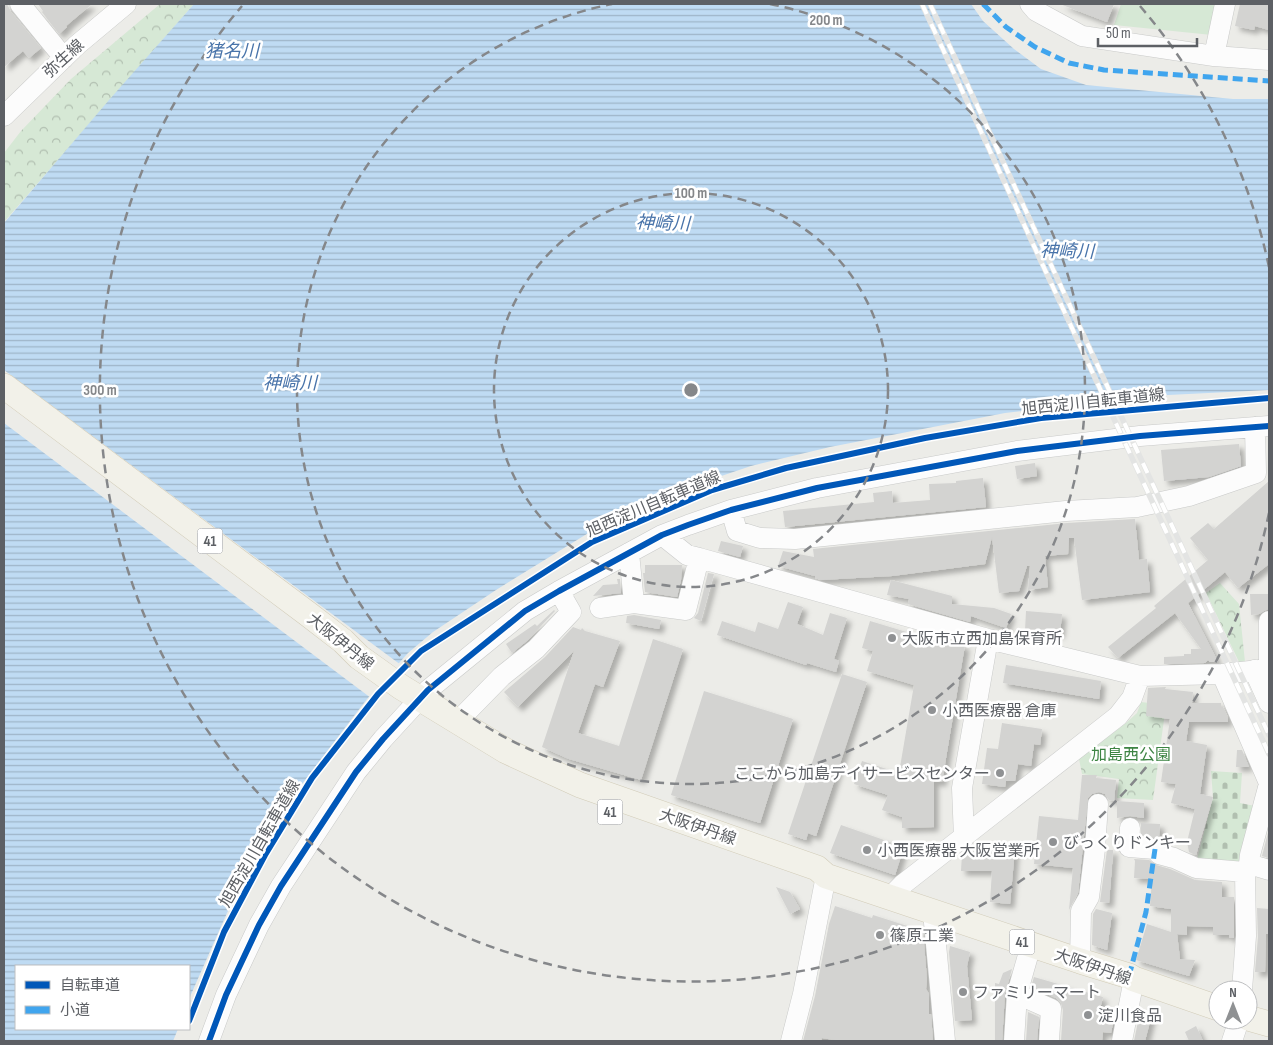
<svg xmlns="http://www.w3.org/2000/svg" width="1273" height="1045" font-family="'Sofia Sans Condensed','Noto Sans JP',sans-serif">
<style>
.cemetery{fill:url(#cemetery-stones)}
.park{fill:url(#park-crowns)}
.pitch{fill:#d6e8d5}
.water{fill:url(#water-rules)}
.pier{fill:#ecece8}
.building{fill:#d3d3d1;filter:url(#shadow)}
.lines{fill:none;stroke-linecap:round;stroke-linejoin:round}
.minor-casing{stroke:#c9cac9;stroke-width:21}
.major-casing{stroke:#d2ccb8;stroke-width:26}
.minor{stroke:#fcfcfc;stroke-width:20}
.major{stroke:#f2f1e9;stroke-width:25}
.rail-casing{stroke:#e3e4e3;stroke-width:5.5}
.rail{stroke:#fff;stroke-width:4;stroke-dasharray:11;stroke-linecap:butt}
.quiet{stroke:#40a5ee;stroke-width:5;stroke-dasharray:10 5;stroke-linecap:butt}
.cycleway-casing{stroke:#fff;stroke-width:9}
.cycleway{stroke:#0057b8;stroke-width:6}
.ring{fill:none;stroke:#85878a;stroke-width:2.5;stroke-dasharray:9 6}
.poi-dot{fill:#8f9193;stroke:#fff;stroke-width:2}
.labels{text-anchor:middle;stroke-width:5;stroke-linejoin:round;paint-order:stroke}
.shield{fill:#fff;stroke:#8e9093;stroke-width:1}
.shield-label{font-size:15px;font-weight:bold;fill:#5d6065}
.street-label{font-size:16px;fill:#5d6065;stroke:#fff}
.poi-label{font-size:16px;fill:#5d6065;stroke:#fff;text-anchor:start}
.park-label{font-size:16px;fill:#3d8443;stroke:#fff}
.water-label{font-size:18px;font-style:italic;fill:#4974aa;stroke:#fff}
.centre{fill:#85878a;stroke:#fff;stroke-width:2.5}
.ring-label{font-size:15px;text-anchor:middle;font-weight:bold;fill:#85878a;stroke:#fff;stroke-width:5;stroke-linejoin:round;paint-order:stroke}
</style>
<defs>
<pattern id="cemetery-stones" width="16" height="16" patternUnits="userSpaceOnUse" patternTransform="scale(1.25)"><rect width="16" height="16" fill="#d6e8d5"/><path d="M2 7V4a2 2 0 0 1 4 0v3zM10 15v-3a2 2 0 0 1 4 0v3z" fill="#b1bfb0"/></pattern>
<pattern id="park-crowns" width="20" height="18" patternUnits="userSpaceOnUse" patternTransform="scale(1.25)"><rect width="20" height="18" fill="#d6e8d5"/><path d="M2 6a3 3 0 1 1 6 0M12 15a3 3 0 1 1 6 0" fill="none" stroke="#b1bfb0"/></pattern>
<pattern id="water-rules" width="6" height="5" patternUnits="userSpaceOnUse" patternTransform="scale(1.25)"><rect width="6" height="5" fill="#bfdbf3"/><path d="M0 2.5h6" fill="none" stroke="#9eb5c8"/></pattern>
<filter id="shadow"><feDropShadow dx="4.5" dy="4.5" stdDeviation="2.5" flood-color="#0004"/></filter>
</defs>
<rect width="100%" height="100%" fill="#ecece8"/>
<path class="cemetery" d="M1211 771 1242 773 1240 803 1255 806 1238 867 1196 863 1213 798Z"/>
<path class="park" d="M160 4H194L4 222V153L21 131 71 79Z
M1220 583 1239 604 1245 662 1240 664 1206 593Z
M1141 702 1166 705 1153 800 1117 798 1119 779 1082 774 1079 759 1126 723 1137 713Z"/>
<path class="pitch" d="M1121 4H1218L1212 35 1114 25Z"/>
<path class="water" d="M194 4H971L983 21 1014 49 1041 69 1086 85 1233 99H1269V390L1148 396 1005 413 830 447 751 466 662 496 590 532 496 590 433 632 408 653 367 699 302 784 268 837 227 913 189 999V966H16V1029H178L173 1041H4V223L109 100Z"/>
<path class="pier" d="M4 370 205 520 401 665 371 698 4 423Z"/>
<path class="building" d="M4 4H7L11 12 41 48 29 58 23 51 4 67Z
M38 4H92L66 26 67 27 59 34 42 12 43 11Z
M1060 4H1114L1107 22Z
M1240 4H1269V30L1255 26 1254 30 1235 26Z
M1239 444 1241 466 1209 477 1164 481 1161 450Z
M1035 463 1037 476 1017 479 1015 466Z
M983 478 986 507 785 527 783 511 874 502 873 493 892 491 893 503 930 500 929 484 956 483V481Z
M1269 481V564L1238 588 1225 572 1188 603 1218 662H1210L1208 660 1205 663 1164 664V657L1184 656V654H1191V649H1201L1175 613 1118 658 1108 647 1156 608 1154 606 1208 560 1190 538 1208 523 1214 529Z
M1135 519 1139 560 1147 559 1150 592 1082 600 1074 538H1069L1068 554 1045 556 1048 587 1028 590 1030 566H1027L1019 591 999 593 992 537 985 564 892 576 821 580 815 578V576L778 566 783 551 814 557 813 549 1067 523Z
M721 541 743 546 740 557 718 551Z
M645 565H682L681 580 677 597 645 592 643 573H645Z
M708 573 714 574 701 621 694 618 698 613Z
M617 579H620L621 593 593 596 603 585 618 584Z
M891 580 952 596V604L994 608 1011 614 1006 628 971 616 970 622 908 604 909 599 887 595Z
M1250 594H1269V609L1264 611 1259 614 1251 615Z
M788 602 803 607 797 624 823 635 830 613 847 618 834 659 839 661 836 672 807 663 806 665 717 635 722 621 755 632 758 622 778 629Z
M554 610 555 611 528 640 512 653 506 644 535 624 537 626Z
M1026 611 1062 614 1060 634 1025 631Z
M634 615 661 620 659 629 626 623 627 616Z
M870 621 913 634 912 636 965 645 942 782 934 781V827L902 828V817L882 810 888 795 854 784 862 761 899 773 914 685 867 671 873 651 862 648Z
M573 627 581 630 582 628 585 631 620 641 603 687 595 684 578 733 619 746 653 639 683 649 641 780 569 759 542 747 574 651 518 707 504 692 545 657Z
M1006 665 1101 681 1099 699 1003 683Z
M842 674 867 682 816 836 808 833 806 840 788 834Z
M1166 687 1165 689 1193 692 1192 703H1221V707H1223L1228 717V722H1189L1186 741 1207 745 1200 794 1213 797 1196 855 1189 852 1187 842 1195 809 1171 803 1176 784 1161 782 1170 719 1146 716 1148 688Z
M704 691 793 719 760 823 671 795Z
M1002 723 1042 729 1040 745 1034 744 1031 766 1018 764 1015 781H1006L1005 787 982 784 987 748 998 749Z
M1237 750H1242L1249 767H1236Z
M1082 775H1097L1096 778 1116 780 1114 801 1109 800 1105 794 1099 792 1092 794 1088 798 1078 893 1069 910 1073 868 1034 864 1039 816 1078 820Z
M1117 801 1144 803V818L1130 816 1117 818Z
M1141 823 1160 824 1159 838 1141 836Z
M841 825 904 847 895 875 830 853Z
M1269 829V858L1262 856Z
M973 845 1015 849 1010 904 990 902 992 871H961L962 854Z
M1107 850H1113V852L1109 903 1100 902Z
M1134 859 1149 860 1156 865 1170 869 1195 880 1222 882V897H1234V938H1229V935H1213V927L1187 926V935L1177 934 1180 959 1195 960 1189 976 1136 960 1147 924 1171 932V909L1150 906 1152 879 1134 878 1135 861Z
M776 887 790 892 800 909 790 914Z
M835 906 872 918 873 915 923 931 927 980 926 989 929 994V1014H931L933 1041H841L822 1038 821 1041H803L815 996 829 924Z
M1257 908 1269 909V934H1266L1265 972H1255L1258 937Z
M1096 909 1112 913 1107 950 1092 945 1093 914Z
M950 946 970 952 967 966 972 1020 955 1021 949 952Z
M1012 969 1005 993 1002 1041H995V983L999 984 1003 973Z
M1034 977 1103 997 1100 1009 1115 1013 1111 1033 1103 1032 1102 1041H1061L1063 1010 1061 1003 1056 998 1031 987Z
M1028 1012 1039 1017 1037 1041H1026Z
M1140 1012 1152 1014 1145 1041H1134Z
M1196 1026 1203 1041H1189L1185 1032Z"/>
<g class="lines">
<defs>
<path id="minor" d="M20 4 64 58
M1030 4 1036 11 1082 36 1214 56 1269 60
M1214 56 1225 4
M4 116 77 45 126 4
M731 510 737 531 760 538 795 539 1066 511 1137 507 1189 496 1256 473 1255 427
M662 535 687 555 699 558 988 639 1140 676 1222 674 1269 669
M629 553 634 603
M600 608 634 603 686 610 699 558
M1269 669V621
M1254 670 1269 703
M1222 674 1269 783
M457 722 502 676 536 649 571 612 559 591
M1130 828 1129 847 1155 849 1159 854 1174 858 1196 868 1245 872
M964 838 962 788 988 639
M1249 864 1269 870
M890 897 902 885 1118 716 1132 698 1140 676
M933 912 945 1041
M1080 961 1081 911 1089 897 1095 849 1098 804
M1242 990 1246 936 1245 872 1249 864 1250 855 1269 784
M1017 994 1051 1009 1049 1041
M209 1041 226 995 259 925 281 886 356 772 383 739 428 690 525 611 559 591 662 535 688 525 731 510 817 488 1017 451 1140 436 1269 426
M791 1041 803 994 826 876
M1014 1041 1017 994 1031 945
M1122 1041 1134 979
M1232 1041 1239 1020"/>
<path id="major" d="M4 386 308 614 343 641 359 657 401 687 506 751 580 785 817 868 826 876 1080 961 1129 976 1134 979 1218 1008
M1248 1018 1269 1024"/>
</defs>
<use href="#minor" class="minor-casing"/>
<use href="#major" class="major-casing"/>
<use href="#minor" class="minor"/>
<use href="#major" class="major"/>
<defs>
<path id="rail" d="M922 4 1269 754
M930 4 1269 735"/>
</defs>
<use href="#rail" class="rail-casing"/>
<use href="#rail" class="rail"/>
<path class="quiet" d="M983 4 1006 27 1035 47 1069 63 1104 70 1269 81
M1129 976 1146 912 1155 849"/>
<defs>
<path id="cycleway" d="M189 1021 224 932 265 855 312 778 378 694 421 651 592 542 712 490 786 468 925 438 1041 418 1269 398
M209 1041 226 995 259 925 281 886 356 772 383 739 428 690 525 611 559 591 662 535 688 525 731 510 817 488 1017 451 1140 436 1269 426"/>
</defs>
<use href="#cycleway" class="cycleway-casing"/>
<use href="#cycleway" class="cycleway"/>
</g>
<g class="ring">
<circle cx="691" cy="390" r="197"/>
<path d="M770 4A394 394 0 1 1 612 4"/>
<path d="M1269 513A591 591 0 1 1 242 6M1140 6A591 591 0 0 1 1269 267"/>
</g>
<g class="poi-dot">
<circle cx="892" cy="638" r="5"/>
<circle cx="932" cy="710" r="5"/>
<circle cx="1000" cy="773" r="5"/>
<circle cx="1053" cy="842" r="5"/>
<circle cx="867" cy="850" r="5"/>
<circle cx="880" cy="935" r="5"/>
<circle cx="963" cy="992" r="5"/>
<circle cx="1088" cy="1015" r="5"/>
</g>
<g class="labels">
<g class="shield">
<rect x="197.5" y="528.5" width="25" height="25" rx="4"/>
<rect x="597.5" y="799.5" width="25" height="25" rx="4"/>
<rect x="1009.5" y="929.5" width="25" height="25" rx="4"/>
</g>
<g class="shield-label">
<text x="210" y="546">41</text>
<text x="610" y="817">41</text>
<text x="1022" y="947">41</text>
</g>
<g class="street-label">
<text transform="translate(63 58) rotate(-42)" y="6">弥生線</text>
<text transform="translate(1093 401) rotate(-6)" y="6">旭西淀川自転車道線</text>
<text transform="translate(653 503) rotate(-23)" y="6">旭西淀川自転車道線</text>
<text transform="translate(341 641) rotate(39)" y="6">大阪伊丹線</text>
<text transform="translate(698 826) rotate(19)" y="6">大阪伊丹線</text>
<text transform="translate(259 843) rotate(-60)" y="6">旭西淀川自転車道線</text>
<text transform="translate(1093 966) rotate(19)" y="6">大阪伊丹線</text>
</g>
<g class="poi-label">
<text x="902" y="644">大阪市立西加島保育所</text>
<text x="942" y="716">小西医療器 倉庫</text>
<text x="990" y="779" text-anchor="end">ここから加島デイサービスセンター</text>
<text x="1063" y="848">びっくりドンキー</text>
<text x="877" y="856">小西医療器 大阪営業所</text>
<text x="890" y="941">篠原工業</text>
<text x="973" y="998">ファミリーマート</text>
<text x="1098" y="1021">淀川食品</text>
</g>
<g class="park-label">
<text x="1131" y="760">加島西公園</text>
</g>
<g class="water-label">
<text x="232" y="57">猪名川</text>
<text transform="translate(663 223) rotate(2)" y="6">神崎川</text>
<text transform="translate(1067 251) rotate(1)" y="6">神崎川</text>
<text x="290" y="389">神崎川</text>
</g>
</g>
<circle cx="691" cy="390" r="8" class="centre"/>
<g class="ring-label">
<text x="826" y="25">200 m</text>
<text x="691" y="198">100 m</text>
<text x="100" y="395">300 m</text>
</g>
<rect width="1273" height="1045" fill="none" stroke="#5d6065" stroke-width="10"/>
<rect x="15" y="965" width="175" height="65" fill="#ffffff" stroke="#bebfc1"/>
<rect x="25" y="981" width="25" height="8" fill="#0057b8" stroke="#bebfc1"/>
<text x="60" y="990" font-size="15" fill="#5d6065">自転車道</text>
<rect x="25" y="1006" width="25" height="8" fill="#40a5ee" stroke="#bebfc1"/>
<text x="60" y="1015" font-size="15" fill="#5d6065">小道</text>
<g transform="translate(1233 1005)"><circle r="24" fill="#ffffff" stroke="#bebfc1"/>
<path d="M0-4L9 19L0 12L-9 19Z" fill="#8f9193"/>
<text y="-8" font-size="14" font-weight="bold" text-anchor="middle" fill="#5d6065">N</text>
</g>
<path d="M1098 38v8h99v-8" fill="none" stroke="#5d6065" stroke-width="2.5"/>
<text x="1106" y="38" font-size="15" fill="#5d6065" stroke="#ffffff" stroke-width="4" paint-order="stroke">50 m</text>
</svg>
